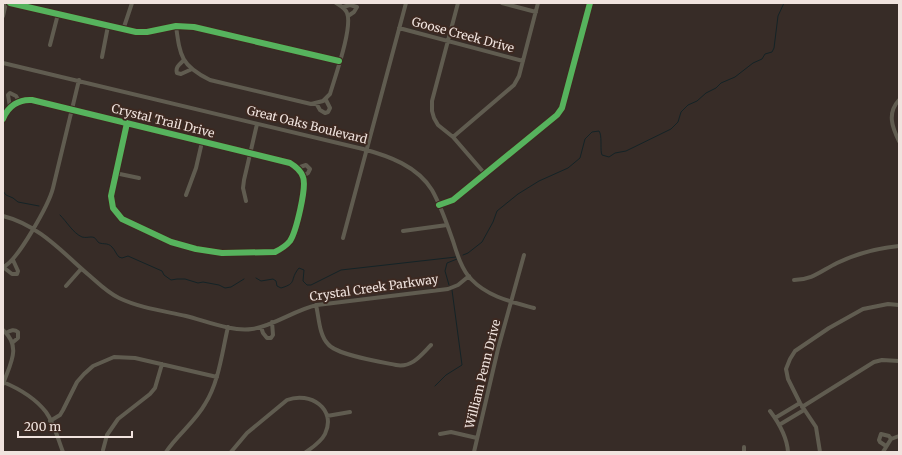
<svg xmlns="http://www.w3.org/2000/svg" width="902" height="455" font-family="Merriweather,serif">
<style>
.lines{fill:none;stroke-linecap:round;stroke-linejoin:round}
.stream{stroke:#142326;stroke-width:1}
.street{stroke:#605c50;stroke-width:4}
.cycleway-casing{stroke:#3d2921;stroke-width:8}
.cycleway{stroke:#56b35d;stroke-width:6}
.labels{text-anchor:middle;stroke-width:4;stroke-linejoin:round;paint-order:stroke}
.street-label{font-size:12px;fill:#f0e3de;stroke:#3d2921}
</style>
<rect width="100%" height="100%" fill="#372c27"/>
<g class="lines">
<path class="stream" d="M3 191 6 195 13 198 18 202 39 206
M60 215C67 222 73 233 82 237 86 238 88 237 91 237 96 237 96 240 98 242 101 245 108 242 112 247 115 250 116 254 119 257L122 258 128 256 162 271 164 275 171 280 177 279H185L198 283 203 282 219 285 225 288 231 287 244 279
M463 255 468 253 482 242 493 222 497 211 518 194 539 181 568 168 580 158 585 139 592 132 599 131 600 133C602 140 600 150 602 155L609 157 615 153 626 151 671 129 678 122 681 112 688 105 697 101 706 93 716 88 721 83 735 77 753 63 762 59 765 54 772 52 774 48 778 16 784 3
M256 278 261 281 273 279 276 281 277 286 281 288C298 283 289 280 299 268L304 270 303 281 307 285H311L341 270 456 257
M449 285 445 271 447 263 457 259
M435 386 446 375 462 365 452 290"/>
<path class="street" d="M10 3 136 32H147L176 26 194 27 339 61
M458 3 432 101V111L434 118 438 125 453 137 485 174
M502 3 536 12
M343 7 350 5 357 7 354 12 348 16
M3 16 6 3
M176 26C180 56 181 66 210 80L311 104 323 101 330 94C335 77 353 27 347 13 345 8 341 6 336 3
M399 28 523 61
M123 30 132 3
M50 45 58 14
M102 57 108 26
M184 60C180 64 175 67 177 73L181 74 192 69
M3 63 363 149C389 156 417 166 432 190 441 206 447 224 453 241 457 254 462 270 471 279 488 297 512 302 534 308
M899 100C887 113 892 127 899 141
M316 103 320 110 325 113 328 112 330 108 326 100
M10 107 8 95 10 93 16 96 19 101
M3 119C8 106 19 99 32 100L290 163C295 166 301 171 303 177 307 187 296 232 290 241 286 246 281 249 275 252L222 253 196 249 171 242 122 219 113 208 111 196 127 123
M453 137 514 85 519 76 538 3
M297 168 306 165 310 169 308 173 303 176
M115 173 139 178
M186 195 196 168 202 142
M246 201 243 188 244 180 257 124
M439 205 453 200 557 115 562 108 590 3
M3 216C39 225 63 253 90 276 99 284 108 293 119 298 140 308 164 311 186 316 206 321 232 332 252 329 274 326 294 310 317 305L448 289 458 285 469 276
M403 231 447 225
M343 238 406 3
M3 267C17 262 49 204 53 188L79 80
M3 267 12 274H17L18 271 13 260
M794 280C812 280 821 271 837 263 856 254 877 248 899 246
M66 286 81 269
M316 305C319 317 319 335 328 344 336 355 381 362 396 365 412 368 421 355 431 345
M261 327 263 333 267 338H271L273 335 272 322
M3 330C22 347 10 364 3 384
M6 333C11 330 14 329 18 332V338L12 343
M3 382C20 389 35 398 46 412 54 423 58 439 63 452
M802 407 874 362 882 360 899 361
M770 411C779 423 787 437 788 452
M327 416 350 412
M775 418 800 403
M50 421 60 415 63 410 77 382 84 374 93 366 114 357 135 358 217 377
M779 425 804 410
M440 434 451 432 477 438
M886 446 880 442 879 440 881 434 889 436 891 439
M744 447V452
M103 450 107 435 118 419 150 394 155 388 162 364
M166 452C177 435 195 422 205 404 219 382 222 352 228 327
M231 452 247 433 287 400C310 391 337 409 325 434 321 442 313 447 306 452
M474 452 498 349 524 255
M820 452 816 427 800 403 788 379 786 369 790 359 795 351 829 328 863 309 888 304 899 305
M883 452 891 439 899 436"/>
<defs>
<path id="cycleway" d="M10 3 136 32H147L176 26 194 27 339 61
M3 119C8 106 19 99 32 100L290 163C295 166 301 171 303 177 307 187 296 232 290 241 286 246 281 249 275 252L222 253 196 249 171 242 122 219 113 208 111 196 127 123
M439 205 453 200 557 115 562 108 590 3"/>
</defs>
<use href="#cycleway" class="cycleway-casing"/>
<use href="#cycleway" class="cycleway"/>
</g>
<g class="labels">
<g class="street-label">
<text transform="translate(463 35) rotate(15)" y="4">Goose Creek Drive</text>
<text transform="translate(163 121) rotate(14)" y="4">Crystal Trail Drive</text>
<text transform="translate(307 125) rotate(14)" y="4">Great Oaks Boulevard</text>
<text transform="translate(374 288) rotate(-8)" y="4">Crystal Creek Parkway</text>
<text transform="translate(483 374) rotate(-76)" y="4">William Penn Drive</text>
</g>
</g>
<rect width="902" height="455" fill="none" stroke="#f0e3de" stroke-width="8"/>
<path d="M18 431v6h114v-6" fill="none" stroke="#f0e3de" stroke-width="2"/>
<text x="24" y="431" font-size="12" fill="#f0e3de" stroke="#3d2921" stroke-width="3" paint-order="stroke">200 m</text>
</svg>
